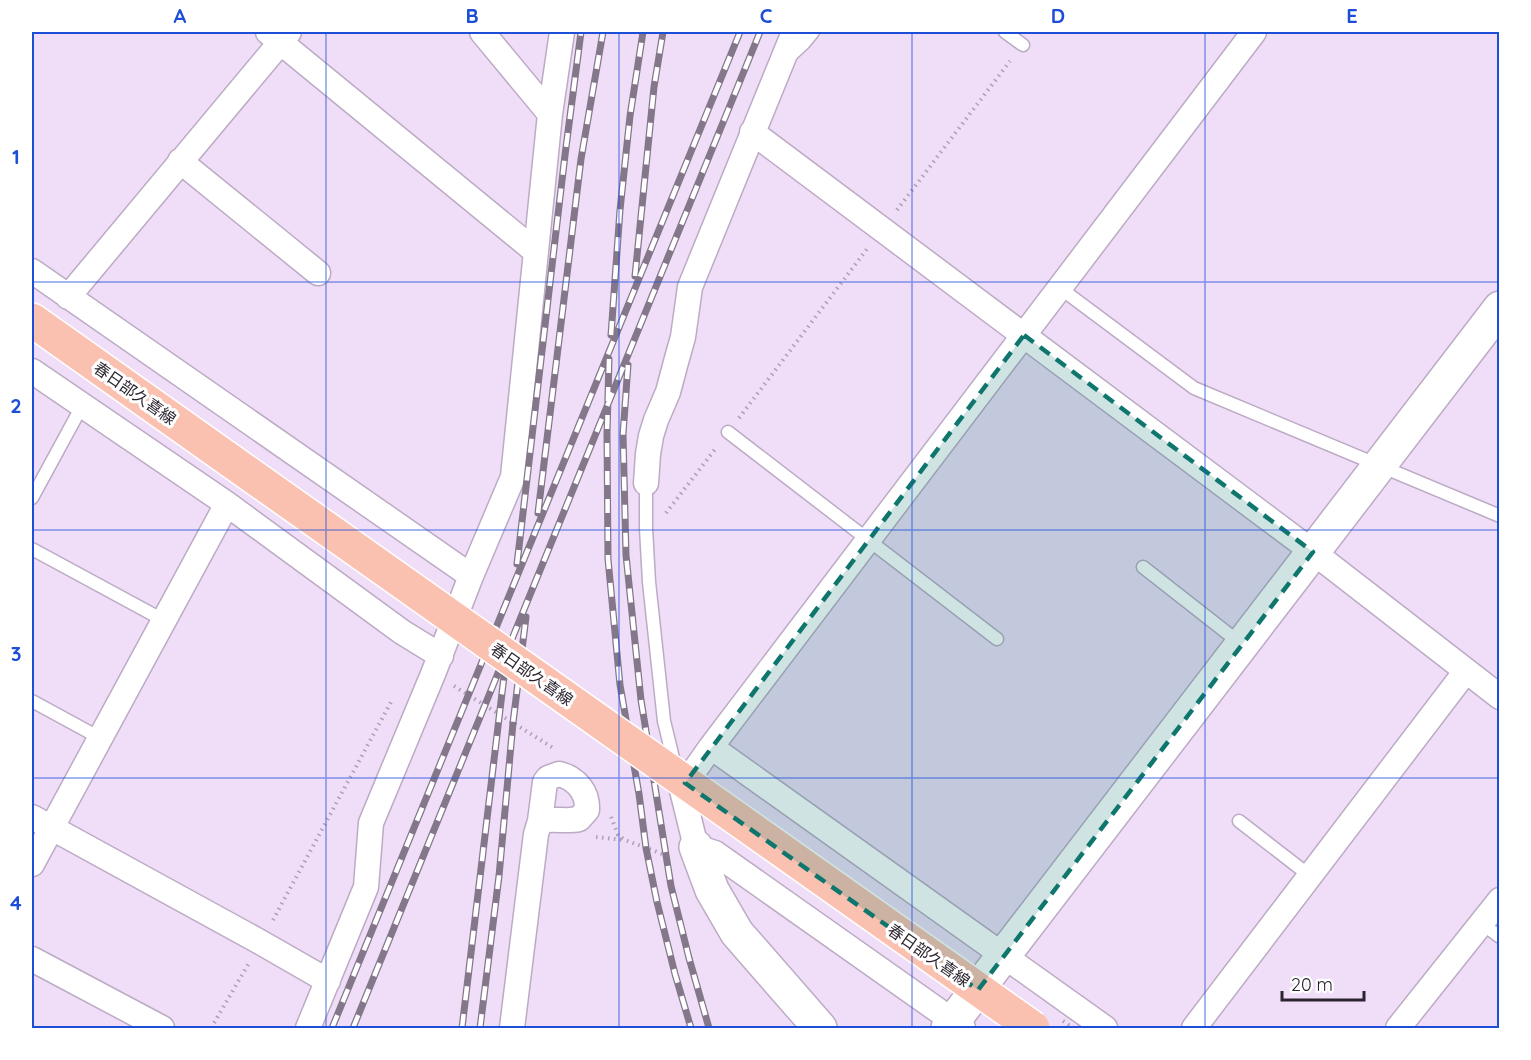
<svg xmlns="http://www.w3.org/2000/svg" width="1531" height="1060" font-family="Quicksand,'Noto Sans JP',sans-serif">
<style>
.lines{fill:none;stroke-linecap:round;stroke-linejoin:round}
.lane-casing{stroke:#bcabc4;stroke-width:15}
.street-casing{stroke:#bcabc4;stroke-width:27}
.secondary-casing{stroke:#bcabc4;stroke-width:36}
.primary-casing{stroke:#fff;stroke-width:36}
.path{stroke:#ad9fb4;stroke-width:4;stroke-dasharray:1.5 4.5;stroke-linecap:butt}
.lane{stroke:#fff;stroke-width:12}
.street{stroke:#fff;stroke-width:24}
.secondary{stroke:#fff;stroke-width:33}
.primary{stroke:#fbc1b0;stroke-width:33}
.rail-casing{stroke:#837789;stroke-width:7}
.rail{stroke:#fff;stroke-width:4.5;stroke-dasharray:14;stroke-linecap:butt}
.primary-bridge-casing{stroke:#fff;stroke-width:36;stroke-linecap:butt}
.path-bridge{stroke:#ad9fb4;stroke-width:4;stroke-dasharray:1.5 4.5;stroke-linecap:butt}
.primary-bridge{stroke:#fbc1b0;stroke-width:33}
.marked{fill:#0f766e;fill-opacity:0.2;stroke:#0f766e;stroke-width:4.5;stroke-dasharray:12 8;stroke-linejoin:round}
.grid{fill:none;stroke:#1d4ed8;stroke-width:1.5;stroke-opacity:0.55}
.labels{text-anchor:middle;stroke-width:6;stroke-linejoin:round;paint-order:stroke}
.street-label{font-size:16px;fill:#2b242e;stroke:#fff}
.neatline{fill:none;stroke:#1d4ed8;stroke-width:2}
.grid-label{font-size:20px;text-anchor:middle;font-weight:bold;fill:#1d4ed8}
</style>
<rect width="100%" height="100%" fill="#f0def9"/>
<g class="lines">
<defs>
<path id="lane" d="M1005 32 1023 45
M791 55 804 43 813 32
M1060 288 1194 388 1500 516
M728 432 997 639
M646 483V528L649 582 664 721 673 758
M32 498 82 406
M32 549 165 621
M1143 567 1240 643
M32 701 100 738
M1239 821 1310 876
M1481 923 1500 937"/>
<path id="street" d="M268 32 535 251
M482 32 550 114 562 32
M752 132 1313 552 1500 697
M180 161 318 273
M32 271 471 576
M68 297 289 32
M32 371 227 504 402 632 441 656
M646 483 648 454 651 436 656 420 668 392 676 362 683 337 690 287 794 32
M711 747 1105 1028
M559 774C576 778 588 792 587 810L579 819C566 822 555 818 540 821L545 782 548 778Z
M678 774 696 847 715 853 963 1028
M682 788 711 747 1254 32
M32 817 260 942 328 981
M32 864 227 504
M32 959 162 1028
M308 1028 366 887 371 823 433 674 471 576 513 477 550 114
M512 1028 536 834 540 821
M1194 1028 1466 671
M1398 1028 1500 900"/>
<path id="secondary" d="M696 847 712 890 737 933 820 1028
M948 1028 1500 308"/>
<path id="primary" d="M32 320 231 461"/>
</defs>
<use href="#lane" class="lane-casing"/>
<use href="#street" class="street-casing"/>
<use href="#secondary" class="secondary-casing"/>
<use href="#primary" class="primary-casing"/>
<path class="path" d="M897 210 1010 61
M739 418 867 249
M666 513 716 448
M454 686 555 749
M611 817 618 835 625 840 668 856
M596 837 624 840
M273 920 391 702
M211 1028 249 963"/>
<use href="#lane" class="lane"/>
<use href="#street" class="street"/>
<use href="#secondary" class="secondary"/>
<use href="#primary" class="primary"/>
<defs>
<path id="rail" d="M635 276 654 87 663 32
M611 335 620 210 630 116 643 32
M609 359 607 434 608 559 620 685 639 794 646 848 657 902 675 974 691 1028
M628 365 623 434 626 555 641 700 671 886 689 958 709 1028
M538 513 581 159 603 32
M517 564 565 155 581 32
M332 1028 740 32
M353 1028 760 32
M462 1028 505 668
M480 1028 499 876 513 723 526 617"/>
</defs>
<use href="#rail" class="rail-casing"/>
<use href="#rail" class="rail"/>
<defs>
<path id="primary-bridge" d="M231 461 1033 1028"/>
</defs>
<use href="#primary-bridge" class="primary-bridge-casing"/>
<path class="path-bridge" d="M1063 1021 1073 1028"/>
<use href="#primary-bridge" class="primary-bridge"/>
</g>
<path class="marked" d="M1024 335 1313 552 978 990 685 783Z"/>
<path class="grid" d="M326 32V1028M619 32V1028M912 32V1028M1205 32V1028M32 282H1500M32 530H1500M32 778H1500"/>
<g class="labels">
<g class="street-label">
<text transform="translate(135 393) rotate(35)" y="6">春日部久喜線</text>
<text transform="translate(532 674) rotate(35)" y="6">春日部久喜線</text>
<text transform="translate(929 955) rotate(35)" y="6">春日部久喜線</text>
</g>
</g>
<rect width="1531" height="1060" fill="none" stroke="#ffffff" stroke-width="66"/>
<path d="M1282 991v9h82v-9" fill="none" stroke="#2b242e" stroke-width="3"/>
<text x="1291" y="991" font-size="18" fill="#2b242e" stroke="#ffffff" stroke-width="4.5" paint-order="stroke">20 m</text>
<rect x="33" y="33" width="1465" height="994" class="neatline"/>
<g class="grid-label">
<text x="180" y="23">A</text>
<text x="472" y="23">B</text>
<text x="766" y="23">C</text>
<text x="1058" y="23">D</text>
<text x="1352" y="23">E</text>
<text x="16" y="164">1</text>
<text x="16" y="413">2</text>
<text x="16" y="661">3</text>
<text x="16" y="910">4</text>
</g>
</svg>
